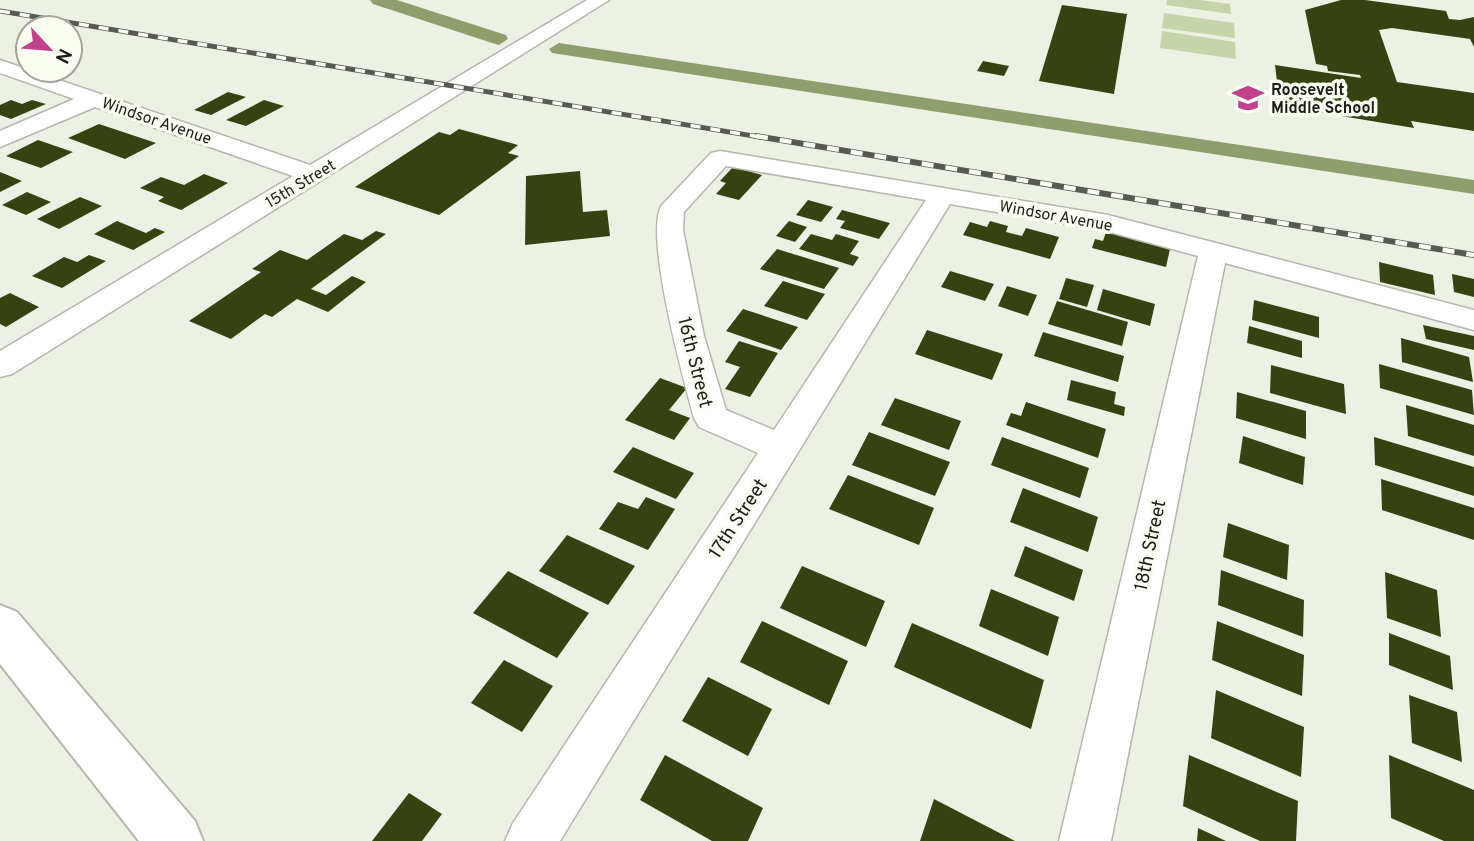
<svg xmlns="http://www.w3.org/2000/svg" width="1474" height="841" font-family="Overpass,sans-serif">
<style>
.green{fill:#c6d4a9}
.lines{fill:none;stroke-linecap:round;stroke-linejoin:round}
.canal{fill:#8f9f6b;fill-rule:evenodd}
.building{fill:#364310}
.street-casing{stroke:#b3b7ac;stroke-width:3}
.secondary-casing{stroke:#b3b7ac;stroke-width:4}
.street{fill:#fff;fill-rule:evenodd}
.secondary{fill:#fff;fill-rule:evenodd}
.rail-far1-casing{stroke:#575953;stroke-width:5}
.rail-casing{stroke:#575953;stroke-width:6}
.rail-far1{stroke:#fafef2;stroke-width:3.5;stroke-dasharray:10;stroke-linecap:butt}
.rail{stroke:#fafef2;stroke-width:4.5;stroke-dasharray:12;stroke-linecap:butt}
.labels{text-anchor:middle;stroke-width:7;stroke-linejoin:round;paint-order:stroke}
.far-poi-label{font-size:16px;font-weight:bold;fill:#1d1e1a;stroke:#fafef2;text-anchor:start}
.far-street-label{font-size:16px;fill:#1d1e1a;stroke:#fafef2}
.street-label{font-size:19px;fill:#1d1e1a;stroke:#fafef2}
</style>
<rect width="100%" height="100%" fill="#edf1e5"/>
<path class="green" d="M1167 0H1200L1230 4 1231 14 1166 5Z
M1164 13 1234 23 1235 38 1162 28Z
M1162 31 1235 42 1236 59 1160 48Z"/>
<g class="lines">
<path class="canal" d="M370 0H397L506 35 508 39 499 45 492 43 373 4Z
M559 43 1474 180V194L552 53 549 49Z"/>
</g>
<path class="building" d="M1341 0H1365L1446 11 1449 19 1460 20 1474 17V47L1470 39 1392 28 1379 30 1397 82 1474 93V131L1411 121 1414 128 1280 106 1275 65 1361 78 1360 75 1328 71 1327 66 1316 64 1305 10Z
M1062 5 1127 14 1114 94 1039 81Z
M983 61 1009 66 1004 76 977 71Z
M228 92 246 97 211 115 194 110Z
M11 100 22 104 32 100 46 104 11 119 0 115V105Z
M264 100 284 106 246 126 226 120Z
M99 124 156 143 125 159 68 138Z
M459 129 518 145 508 153 519 156 439 215 355 187 439 132 450 135Z
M38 140 73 152 41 168 6 156Z
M733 167 762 175 739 200 716 194 726 183 720 181Z
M580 171 583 212 607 210 610 236 525 245 526 176Z
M0 172 22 181 0 192Z
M204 174 228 183 181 210 158 201 164 197 140 188 161 177 184 185Z
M27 192 51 202 26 215 2 205Z
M80 197 102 206 59 229 37 219Z
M808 200 833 207 821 222 796 215Z
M842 210 890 223 879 239 840 228 845 221 836 219Z
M117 221 146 233 155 228 165 232 133 250 94 234Z
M789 221 807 227 795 242 776 236Z
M990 221 1008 226 1006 232 1022 236 1026 228 1059 237 1050 259 963 235 970 222 987 227Z
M376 231 386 234 311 289 326 295 352 276 366 282 328 312 297 299 272 317 265 314 231 339 189 321 261 272 252 269 280 250 307 260 344 234 362 240Z
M1106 232 1170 249 1166 267 1092 248 1095 239 1103 241Z
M811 234 832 240 836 234 859 241 850 254 859 257 853 266 799 249Z
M777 249 839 268 824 289 760 269Z
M89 255 106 261 62 288 32 276 64 257 77 262Z
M1379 262 1433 275 1435 295 1380 282Z
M950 271 994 284 985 301 941 287Z
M1452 274 1474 279V297L1454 292Z
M1066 278 1094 285 1087 307 1059 299Z
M783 281 825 294 807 320 764 306Z
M1007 286 1037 295 1028 316 998 306Z
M1103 289 1155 304 1150 326 1097 310Z
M10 293 39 307 6 327 0 324V298Z
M1254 300 1319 317V338L1252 320Z
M1057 301 1128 322 1122 346 1048 324Z
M743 309 798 327 781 350 726 331Z
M1423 325 1474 336V350L1426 339Z
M1249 326 1302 341V358L1247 343Z
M927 330 1003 354 992 380 915 354Z
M1043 332 1124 356 1118 382 1034 356Z
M1401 338 1469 357 1473 382 1402 362Z
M739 341 778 353 750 397 725 389 740 367 725 362Z
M1379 364 1472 390 1474 415 1380 388Z
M1271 365 1344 384 1346 414 1270 393Z
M660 378 687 388 669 410 690 418 674 440 625 420Z
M1071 380 1116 392 1114 404 1125 407 1124 416 1067 400Z
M1237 392 1306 411V439L1236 418Z
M895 398 961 421 949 450 881 425Z
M1026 402 1106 429 1098 458 1006 425 1011 413 1021 416Z
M1406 405 1474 425V456L1408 436Z
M869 432 950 462 935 496 852 465Z
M1243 436 1305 457 1303 485 1239 463Z
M1002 437 1089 468 1080 498 991 465Z
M1374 437 1474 467V496L1375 465Z
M633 447 694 473 676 499 613 472Z
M848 475 934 508 919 545 829 509Z
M1381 479 1474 508V540L1382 510Z
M1023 488 1098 517 1088 552 1010 522Z
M646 497 675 509 648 550 599 529 618 502 638 509Z
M1228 523 1289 545 1287 580 1223 557Z
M567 535 635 566 608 605 539 571Z
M1025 546 1083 570 1074 601 1014 576Z
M802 566 885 601 866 647 780 608Z
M1221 570 1304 600 1303 637 1218 605Z
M508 571 589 613 557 658 473 613Z
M1385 572 1437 590 1441 637 1387 618Z
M991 589 1059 617 1048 656 979 626Z
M762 621 848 661 829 705 740 662Z
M1217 621 1304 655 1302 696 1212 660Z
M912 623 1044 680 1031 729 894 667Z
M1389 633 1450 656 1453 690 1389 665Z
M504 660 553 686 522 732 471 703Z
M708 677 772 709 748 756 682 721Z
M1216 690 1304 727 1301 777 1211 738Z
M1409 695 1457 712 1462 762 1412 743Z
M665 755 763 808 748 841H712L640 800Z
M1189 755 1298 801 1296 841H1260L1183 806Z
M1389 755 1474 790V841H1444L1391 818Z
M409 793 442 814 422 841H372Z
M934 799 1015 841H920Z
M1198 828 1226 841H1197Z"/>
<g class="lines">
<defs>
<path id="street" d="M587 0H609L12 374 0 377V351L293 176 95 107 0 147V131L74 99 0 73V60L310 165Z
M720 151 1108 215 1474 310V330L1225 263 1111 841H1059L1198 256 1106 231 950 204 560 841H505L513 823 758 453 699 427 694 418C684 381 643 233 662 205L711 153ZM726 166 926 200 774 430 726 410 704 336 683 230 684 212Z"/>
<path id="secondary" d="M0 605 17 612 195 821 203 841H139L0 664Z"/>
</defs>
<use href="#street" class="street-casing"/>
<use href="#secondary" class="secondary-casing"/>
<use href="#street" class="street"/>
<use href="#secondary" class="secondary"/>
<defs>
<path id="rail-far1" d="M0 11 766 138"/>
<path id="rail" d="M756 136 1474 255"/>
</defs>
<use href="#rail-far1" class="rail-far1-casing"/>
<use href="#rail" class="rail-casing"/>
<use href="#rail-far1" class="rail-far1"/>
<use href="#rail" class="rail"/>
</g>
<defs>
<symbol id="school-bare" viewBox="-9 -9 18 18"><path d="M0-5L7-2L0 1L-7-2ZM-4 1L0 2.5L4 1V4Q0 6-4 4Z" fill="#c1418a" stroke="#fafef2" stroke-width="2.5" paint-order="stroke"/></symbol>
</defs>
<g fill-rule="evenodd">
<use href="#school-bare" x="1226" y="76" width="44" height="44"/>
</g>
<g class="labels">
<g class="far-poi-label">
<text x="1271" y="95">Roosevelt<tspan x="1271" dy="18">Middle School</tspan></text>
</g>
<g class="far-street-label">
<text transform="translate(157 120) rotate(19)" y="6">Windsor Avenue</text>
<text transform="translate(300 183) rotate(-31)" y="6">15th Street</text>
<text transform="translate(1056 215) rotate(10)" y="6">Windsor Avenue</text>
</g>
<g class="street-label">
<text transform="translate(696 362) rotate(76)" y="7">16th Street</text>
<text transform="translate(737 518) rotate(-57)" y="7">17th Street</text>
<text transform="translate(1149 545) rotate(-78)" y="7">18th Street</text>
</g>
</g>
<g transform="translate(49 49) rotate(116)"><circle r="33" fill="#fafef2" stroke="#a2a49c" stroke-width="2"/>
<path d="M0-5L12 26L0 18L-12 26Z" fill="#c1418a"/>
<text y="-10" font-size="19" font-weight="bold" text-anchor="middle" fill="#1d1e1a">N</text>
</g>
</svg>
